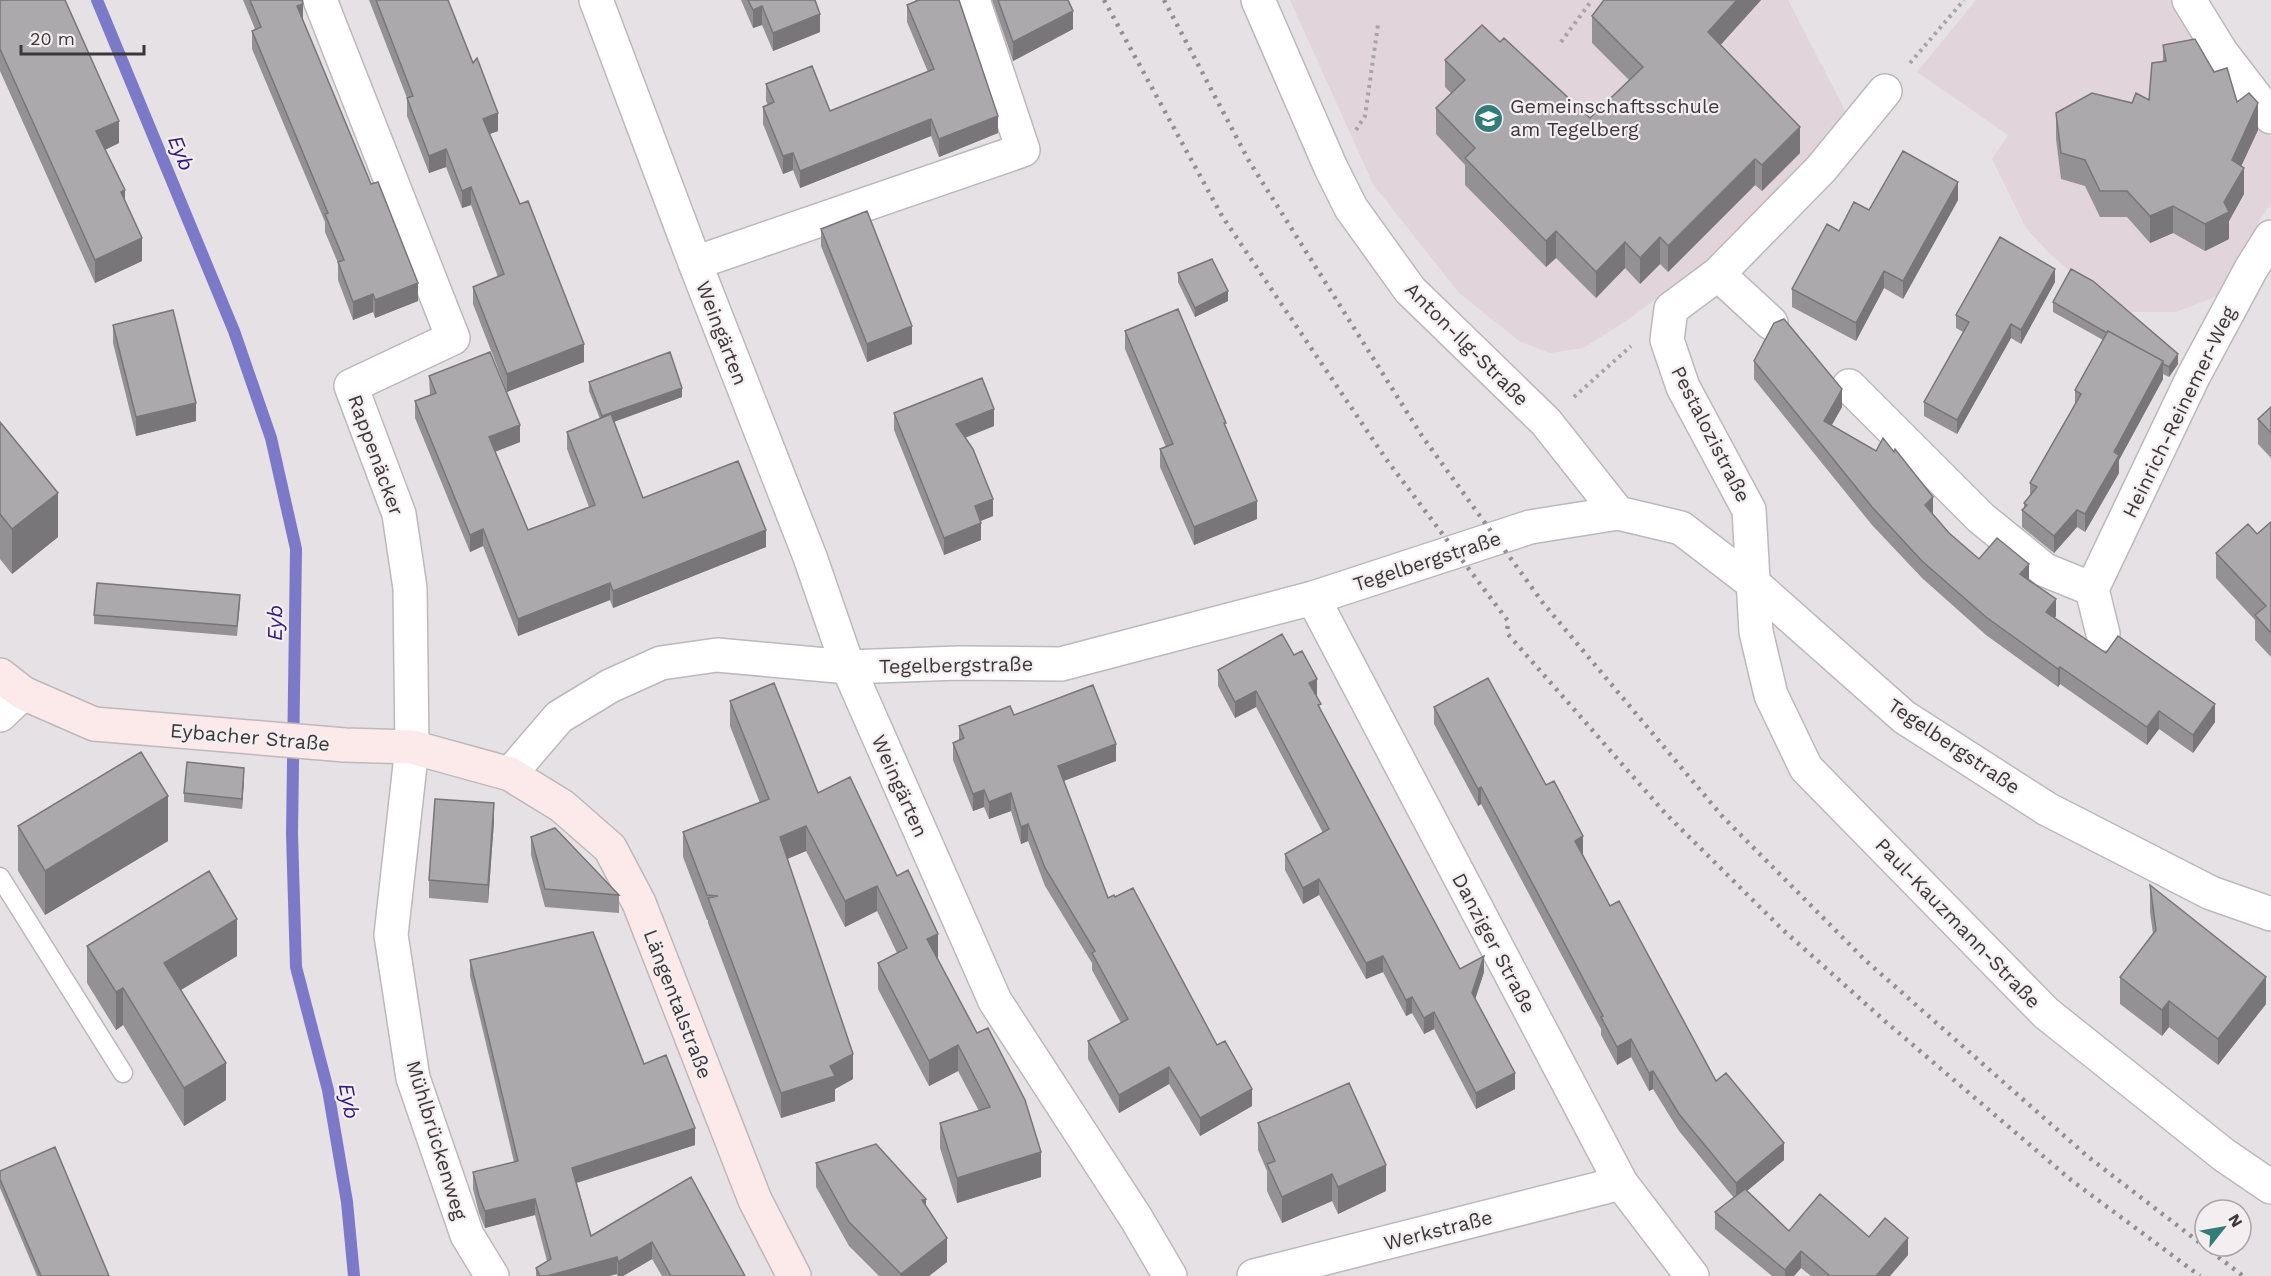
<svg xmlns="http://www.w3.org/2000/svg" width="2271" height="1276" font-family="'Work Sans',sans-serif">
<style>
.built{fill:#e1d4da}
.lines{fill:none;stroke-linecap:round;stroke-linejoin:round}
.stream{stroke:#7d79c9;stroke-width:12}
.service-casing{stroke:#bdb8ba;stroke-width:21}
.minor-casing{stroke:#bdb8ba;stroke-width:36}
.secondary-casing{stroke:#bdb8ba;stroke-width:36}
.path{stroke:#a7a3a6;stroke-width:4;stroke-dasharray:3 4.5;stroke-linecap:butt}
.service{stroke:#fff;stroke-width:18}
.minor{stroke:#fff;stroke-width:33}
.secondary{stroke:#fceaeb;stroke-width:33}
.rail{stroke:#938f91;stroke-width:4.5;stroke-dasharray:3 6;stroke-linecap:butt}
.wall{fill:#949195}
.shaded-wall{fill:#787679}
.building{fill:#aca9ad;stroke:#787679;stroke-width:1.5}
.labels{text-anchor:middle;stroke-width:4.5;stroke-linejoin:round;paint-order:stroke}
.poi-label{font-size:20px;fill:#3a3839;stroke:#f4eef1;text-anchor:start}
.street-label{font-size:20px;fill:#3a3839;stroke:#f4eef1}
.water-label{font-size:21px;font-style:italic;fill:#2f1878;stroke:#f4eef1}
</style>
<rect width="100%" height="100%" fill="#e6e1e4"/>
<path class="built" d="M1290 0H1788L1848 116 1782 196 1708 260 1626 321 1583 348 1550 353 1519 341 1459 293 1373 184Z
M1976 0H2171L2259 124 2271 137V204L2260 219 2252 238 2223 294 2176 312H2132L2072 273 2050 254 2026 228 1992 159 2008 135 1917 72Z"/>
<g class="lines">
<path class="stream" d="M97 0 234 331 271 438 296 549 292 834 296 967 328 1090 347 1202 354 1276"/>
<defs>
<path id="service" d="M0 877 123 1073"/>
<path id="minor" d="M320 0 453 338 351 386 399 514 410 588 412 747 391 935 413 1078 467 1235 492 1276
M596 0 695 263 810 557 848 667 995 1001 1136 1218 1170 1276
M1258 0 1331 168 1351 208 1410 290 1546 422 1618 513
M2189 0 2221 52 2271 117
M1885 91 1821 169 1718 274 1671 309 1667 340 1683 387 1749 510 1756 632 1771 695 1806 768 2046 1013 2224 1155 2271 1187
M695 263 1023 150 973 0
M1718 274 1771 323
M1849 386 1981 518 2045 570 2092 589
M1313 598 1621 1183 1692 1276
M2103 634 2092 589 2193 377 2251 269 2271 237
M0 715 23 693
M510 774 559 717 610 686 661 663 717 655 848 667 959 663 1061 664 1313 598 1530 527 1618 513 1681 528 1754 584 1904 717 2047 809 2211 893 2271 914
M1254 1276 1621 1183"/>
<path id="secondary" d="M0 675 23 693 94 724 345 745 412 747 510 774 562 806 610 848 639 903 755 1200 794 1276"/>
</defs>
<use href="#service" class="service-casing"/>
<use href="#minor" class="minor-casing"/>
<use href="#secondary" class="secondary-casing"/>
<path class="path" d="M1561 42 1592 0
M1910 63 1964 0
M1356 130 1365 116 1378 25
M1574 397 1631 346"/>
<use href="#service" class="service"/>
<use href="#minor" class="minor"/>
<use href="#secondary" class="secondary"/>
<path class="rail" d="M1104 0 1222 216 1386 459 1508 621 1507 633 1665 813 1782 929 1886 1022 2071 1180 2200 1276
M1164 0 1249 161 1422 436 1543 603 1722 816 1864 959 2087 1156 2243 1276"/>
</g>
<path class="wall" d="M0 0 119 143 105 150 125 200 142 261 95 283 0 71Z
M243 0H302L303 20 418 301 375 318 373 312 353 320 338 280V263L325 232V222L252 49V31L255 29Z
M369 0H448L498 131 490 134 584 362 507 392 473 304V287L498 277 471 205 462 208 446 167 429 173 407 116V98Z
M741 0H815L820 32 773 51 762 25 753 28Z
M915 0H959L998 133 939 157 931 136 800 188 793 170 783 174 763 124V107L768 105 766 101V84L830 111 928 72 907 22V5L915 2Z
M992 0H1068L1073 29 1013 61Z
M1761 0 1720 45 1800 153 1762 191 1755 185 1668 272 1660 264 1640 284 1625 268 1596 298 1556 258 1546 267 1465 185V165L1436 134V108L1451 93 1445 87V60L1500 42 1590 118 1629 80 1592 43V16Z
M2163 45 2214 72 2258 130 2241 166 2244 194 2229 221V239L2205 251 2173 233 2150 243 2127 217H2100L2085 186 2061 179 2056 139V113L2132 103 2149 100 2163 61Z
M1958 200 1903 299 1884 288 1856 341 1792 307V289L1839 231Z
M821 229 912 344 867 362 821 246Z
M1178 273 1228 301 1195 317 1178 282Z
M2055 282 2021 344 2011 338 1957 434 1924 416V402L1963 332 1956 328V315Z
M2053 302 2178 364 2169 377 2163 374V379L2119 460V473L2085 532 2077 527 2054 553 2022 527V510L2024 508V503L2030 496V483L2075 404V390L2103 340 2053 312Z
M113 325 196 421 136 436 113 343Z
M1125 331 1226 427 1257 519 1194 545 1160 467V449L1166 447 1125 349Z
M1754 361 1842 407 1831 426 1933 515 1949 533 1979 559 2029 580 2056 616 2055 618 2106 653 2215 722 2193 753 2159 729 2147 745 2060 684 2058 687 1986 635 1922 578 1872 525 1754 379Z
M429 376 520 442 495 452 528 530 589 507 567 449V432L600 419 589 391V382L682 397 614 422 643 498 766 547 613 608 610 600 518 636 483 546 470 552 415 418V401L430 395Z
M2271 407V458L2258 444V419Z
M894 413 994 426 965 438 993 516 981 521V540L944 555 894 430Z
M0 422 58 537 12 574 0 559Z
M2271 522V657L2255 640V620L2216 578V553L2257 534Z
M240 604 237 636 94 624V615Z
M1218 670 1317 695H1316L1321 710 1460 969 1484 972 1475 999 1515 1089 1476 1109 1434 1029 1424 1034 1412 1013 1406 1016 1383 972 1366 979 1319 895 1303 904 1285 870V854L1323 833 1256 707 1235 718 1218 686Z
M730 701 897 876 938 959 1041 1177 957 1203 940 1148V1123L979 1111 958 1071 929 1086 878 989V963L897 953 877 911 845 927 806 851 787 859 853 1079 835 1089V1101L781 1118 708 923V920H707L683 857V832L760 803 730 726Z
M1434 707 1583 854 1610 906 1716 1081 1784 1160 1747 1191 1789 1231 1869 1237 1908 1255 1890 1276H1811L1801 1268 1794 1276H1772L1715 1229V1212L1734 1198 1679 1131 1653 1089 1649 1091 1631 1057 1617 1065 1601 1035V1029L1481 804 1478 806 1434 724Z
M1014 715 1116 761 1064 781 1108 898 1217 1045 1252 1106 1200 1136 1169 1084 1119 1113 1088 1059V1041L1121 1023 1092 970V963L1045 886 1028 841 1021 844 1011 811 989 819 984 807 973 811 953 760V743L959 740V726Z
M244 778 242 809 184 802V793Z
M494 821 488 903 429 898V880Z
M18 826 168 841 45 915 18 871Z
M531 837 619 895V913L545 907 531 855Z
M2150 885 2266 1004 2218 1065 2169 1027 2162 1036 2120 1004V977L2153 934 2150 912Z
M87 946 237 956 181 990 226 1100 184 1126 123 1025 116 1030 87 983Z
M470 960 644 1064 695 1145 577 1183 591 1236 691 1177 745 1276H662L652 1259 623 1276H617V1274L609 1276H536V1268L547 1261 535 1215 485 1228 479 1213 473 1189V1172L514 1162 470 976Z
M1258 1123 1386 1191 1338 1214 1332 1201 1282 1223 1267 1191V1171L1258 1150Z
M816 1163 926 1207 947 1262 929 1276H879L849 1246 816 1187Z
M0 1171 109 1276H37L0 1188Z"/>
<path class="shaded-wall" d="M1737 0H1761L1708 59V32Z
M303 4V22L297 6Z
M762 6V25L753 28V10Z
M1073 11V29L1013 61V42Z
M820 14V32L773 51V33Z
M2258 103V130L2232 186V160Z
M498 113V131L483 136V119Z
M998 116V133L939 157V139Z
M931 119V136L800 188V171Z
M119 121V143L96 154V131Z
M1800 127V153L1762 191V165Z
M446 149V167L429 173V156Z
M793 153V170L783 174V156Z
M1755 159V185L1668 272V246Z
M2244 168V194L2229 221V239L2205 251V224L2224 202Z
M1958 182V200L1903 299V281Z
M471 187V205L462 208V191Z
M125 190V212L121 192Z
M2173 206V233L2150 243V216Z
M1556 231V258L1546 267V241Z
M1660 237V264L1640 284V258Z
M142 238V261L95 283V260Z
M1625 242V268L1596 298V272Z
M2055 269V282L2021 344V330Z
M1884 271V288L1856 341V323Z
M418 283V301L375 318V300Z
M1228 291V301L1195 317V308Z
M373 294V312L353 320V302Z
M2011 324V338L1957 434V420Z
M912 326V344L867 362V344Z
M584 344V362L507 392V374Z
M2178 354V364L2169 377V367Z
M2163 361V379L2119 460V473L2085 532V514L2114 452Z
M682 388V397L602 426V416Z
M1842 389V407L1824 439V421Z
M196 403V421L136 436V417Z
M994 409V426L956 441V424Z
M520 425V442L489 454V437Z
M58 493V537L12 574V529Z
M1933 497V515L1925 505Z
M993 499V516L975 523V506Z
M1257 501V519L1194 545V527Z
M2077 510V527L2054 553V536Z
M981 523V540L944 555V538Z
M483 529V546L470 552V535Z
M766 530V547L613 608V591Z
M2029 564V581L2020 574Z
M610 583V600L518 636V619Z
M2056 599V616L2046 630V612Z
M2060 667V684L2058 687V669Z
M1317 679V695L1309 699V683Z
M1256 691V707L1235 718V702Z
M2215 704V722L2193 753V735Z
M2159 711V729L2147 745V727Z
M1116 744V761L1058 783V766Z
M244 768V778L242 809V799Z
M1481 787V804L1478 806V789Z
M984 790V807L973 811V794Z
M1011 793V811L989 819V802Z
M168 796V841L45 915V871Z
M494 803V821L488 903V885Z
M1028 824V841L1021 844V827Z
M806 826V851L780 862V837Z
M1583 836V854L1575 858V841Z
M1319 879V895L1303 904V888Z
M877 886V911L845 927V901Z
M237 919V956L164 1000V963Z
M938 934V959L927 964V939Z
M1383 956V972L1366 979V963Z
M1484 956V972L1472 1009V993Z
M2266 977V1004L2218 1065V1039Z
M123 988V1025L116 1030V992Z
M1412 997V1013L1406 1016V1000Z
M2169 1001V1027L2162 1036V1010Z
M1434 1012V1029L1424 1034V1018Z
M1631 1039V1057L1617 1065V1047Z
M958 1045V1071L929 1086V1061Z
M853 1054V1079L835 1089V1101L781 1118V1093Z
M226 1063V1100L184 1126V1088Z
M1169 1067V1084L1119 1113V1095Z
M1653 1071V1089L1649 1091V1073Z
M1515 1073V1089L1476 1109V1093Z
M1252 1089V1106L1200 1136V1118Z
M695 1128V1145L572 1184V1168Z
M1784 1143V1160L1736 1200V1183Z
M1041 1152V1177L957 1203V1178Z
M1386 1165V1191L1338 1214V1187Z
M1332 1174V1201L1282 1223V1197Z
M535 1199V1215L485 1228V1211Z
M926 1199V1223L922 1200Z
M947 1238V1262L929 1276H901V1274Z
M1908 1238V1255L1890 1276H1876Z
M652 1242V1259L623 1276H618V1262Z
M1801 1251V1268L1794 1276H1785V1270Z
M617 1257V1274L609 1276H547Z"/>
<path class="building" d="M0 0H65L119 121 96 131 125 190 121 192 142 238 95 260 0 49Z
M250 0H302L303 4 297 6 371 184 378 182 418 283 375 300 373 294 353 302 338 262 344 260 325 214 328 213 252 31 261 27Z
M376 0H448L473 63 477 58 498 113 483 119 520 204 528 201 584 344 507 374 473 287 504 274 471 187 462 191 446 149 429 156 407 98 413 96Z
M748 0H815L820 14 773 33 762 6 753 10Z
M919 0H959L998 116 939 139 931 119 800 171 793 153 783 156 763 107 774 102 766 84 812 66 830 111 934 69 907 5Z
M998 0H1068L1073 11 1013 42Z
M1604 0H1737L1708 32 1800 127 1762 165 1755 159 1668 246 1660 237 1640 258 1625 242 1596 272 1556 231 1546 241 1465 158 1475 148 1436 108 1465 80 1445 60 1482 25 1500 42 1504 38 1590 118 1643 67 1592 16Z
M2195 39 2214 72 2227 68 2237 102 2249 93 2258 103 2232 160 2244 168 2224 202 2229 212 2205 224 2173 206 2150 216 2127 191H2100L2085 160 2061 153 2056 113 2092 93 2132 103 2136 93 2149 100 2152 63 2166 61 2163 45Z
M1903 151 1958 182 1903 281 1884 271 1856 323 1792 289 1827 224 1839 231 1854 202 1869 210Z
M867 211 912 326 867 344 821 229Z
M2000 237 2055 269 2021 330 2011 324 1957 420 1924 402 1969 322 1956 315Z
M1212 259 1228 291 1195 308 1178 273Z
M2071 269 2093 281 2178 354 2169 367 2163 364V361L2108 331 2107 333 2053 302Z
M1178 309 1226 423H1224L1257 501 1194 527 1160 449 1173 444 1125 331Z
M173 310 196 403 136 417 113 325Z
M1784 319 1842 389 1824 421 1876 451 1883 438 1894 452 1895 449 1933 497 1925 505 1949 533 1979 559 1997 538 2029 564 2020 574 2056 599 2046 612 2106 653 2118 636 2215 704 2193 735 2159 711 2147 727 2060 667 2058 669 1986 617 1922 561 1872 507 1754 361 1774 323Z
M2108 331 2163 361 2114 452 2119 455 2085 514 2077 510 2054 536 2022 510 2027 505 2024 503 2037 487 2030 483 2081 394 2075 390Z
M490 352 520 425 489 437 528 530 595 505 567 432 611 414 643 498 738 461 766 530 613 591 610 583 518 619 483 529 470 535 415 401 436 393 429 376Z
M670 352 682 388 602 416 589 382Z
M982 378 994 409 956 424 973 449 993 499 975 506 981 523 944 538 894 413Z
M2271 407V433L2258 419Z
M0 422 58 493 12 529 0 514Z
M2271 522V633L2255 615 2266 606 2216 553 2248 524 2257 534Z
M97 583 240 595 237 626 94 615Z
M1282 634 1294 655 1302 651 1317 679 1309 683 1321 704 1318 705 1460 969 1484 956 1472 993 1515 1073 1476 1093 1434 1012 1424 1018 1412 997 1406 1000 1383 956 1366 963 1319 879 1303 888 1285 854 1329 829 1256 691 1235 702 1218 670Z
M1488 678 1546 785 1554 781 1583 836 1575 841 1610 906 1619 901 1716 1081 1726 1073 1784 1143 1736 1183 1679 1114 1653 1071 1649 1073 1631 1039 1617 1047 1601 1017 1603 1016 1481 787 1478 789 1434 707Z
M774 683 818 793 850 777 897 876 908 870 938 934 927 939 977 1033 988 1028 1025 1100 1041 1152 957 1178 940 1123 990 1107 958 1045 929 1061 878 963 907 948 877 886 845 901 806 826 780 837 853 1054 830 1066 835 1076 781 1093 708 898 718 896 707 895 683 832 769 799 730 701Z
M1093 685 1116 744 1058 766 1108 898 1114 895 1115 897 1133 888 1217 1045 1225 1041 1252 1089 1200 1118 1169 1067 1119 1095 1088 1041 1128 1019 1092 953 1095 951 1045 868 1028 824 1021 827 1011 793 989 802 984 790 973 794 953 743 964 738 959 726 1010 706 1014 715Z
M141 752 168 796 45 871 18 826Z
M187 762 244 768 242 799 184 793Z
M435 799 494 803 488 885 429 880Z
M555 828 619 895 545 889 531 837Z
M209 871 237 919 164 963 226 1063 184 1088 123 988 116 992 87 946Z
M2150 885 2266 977 2218 1039 2169 1001 2162 1010 2120 977 2156 930Z
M593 932 644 1064 666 1055 695 1128 572 1168 591 1236 691 1177 745 1276H671L652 1242 618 1262 617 1257 547 1276H540L536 1268 551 1259 535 1199 485 1211 479 1196 473 1172 518 1161 470 960Z
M1349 1083 1386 1165 1338 1187 1332 1174 1282 1197 1267 1164 1275 1161 1258 1123Z
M876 1144 926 1199 922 1200 947 1238 901 1274 849 1222 816 1163Z
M55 1147 109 1276H41L0 1179V1171Z
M1745 1189 1789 1231 1820 1194 1869 1237 1885 1218 1908 1238 1876 1276H1830L1801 1251 1785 1270 1715 1212Z"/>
<defs>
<symbol id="school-disc" viewBox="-11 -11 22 22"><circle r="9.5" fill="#337c79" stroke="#f4eef1"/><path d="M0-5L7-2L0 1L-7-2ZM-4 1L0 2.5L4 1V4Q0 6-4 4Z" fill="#fff"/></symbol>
</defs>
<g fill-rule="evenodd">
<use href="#school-disc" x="1472" y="102" width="33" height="33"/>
</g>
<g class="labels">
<g class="poi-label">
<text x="1510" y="113">Gemeinschaftsschule<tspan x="1510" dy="23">am Tegelberg</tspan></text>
</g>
<g class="street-label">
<text transform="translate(722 333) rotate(69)" y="7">Weingärten</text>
<text transform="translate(1467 344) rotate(45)" y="7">Anton-Ilg-Straße</text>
<text transform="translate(2179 412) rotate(-64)" y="7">Heinrich-Reinemer-Weg</text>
<text transform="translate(1711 434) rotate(63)" y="7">Pestalozistraße</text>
<text transform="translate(376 455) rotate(70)" y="7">Rappenäcker</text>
<text transform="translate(1427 561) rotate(-18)" y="7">Tegelbergstraße</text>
<text transform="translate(956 665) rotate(-1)" y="7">Tegelbergstraße</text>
<text transform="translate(250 737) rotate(5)" y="7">Eybacher Straße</text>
<text transform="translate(1954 746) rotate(34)" y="7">Tegelbergstraße</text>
<text transform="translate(900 786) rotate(66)" y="7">Weingärten</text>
<text transform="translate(1958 923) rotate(46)" y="7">Paul-Kauzmann-Straße</text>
<text transform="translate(1494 943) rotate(62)" y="7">Danziger Straße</text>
<text transform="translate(678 1004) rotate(69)" y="7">Längentalstraße</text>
<text transform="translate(437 1140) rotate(73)" y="7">Mühlbrückenweg</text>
<text transform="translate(1438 1230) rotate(-14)" y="7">Werkstraße</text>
</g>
<g class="water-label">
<text transform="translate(181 153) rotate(68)" y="7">Eyb</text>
<text transform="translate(275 623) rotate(-89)" y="7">Eyb</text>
<text transform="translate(349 1101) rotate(79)" y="7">Eyb</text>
</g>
</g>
<g transform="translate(2223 1228) rotate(59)"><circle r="28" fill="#f4eef1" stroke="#aaa5a7" stroke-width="1.5"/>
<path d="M0-4.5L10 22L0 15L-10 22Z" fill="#337c79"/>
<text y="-9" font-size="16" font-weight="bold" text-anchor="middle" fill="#3a3839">N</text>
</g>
<path d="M21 45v9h123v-9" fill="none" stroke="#3a3839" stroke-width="3"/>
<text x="30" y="45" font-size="18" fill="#3a3839" stroke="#f4eef1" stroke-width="4.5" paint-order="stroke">20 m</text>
</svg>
